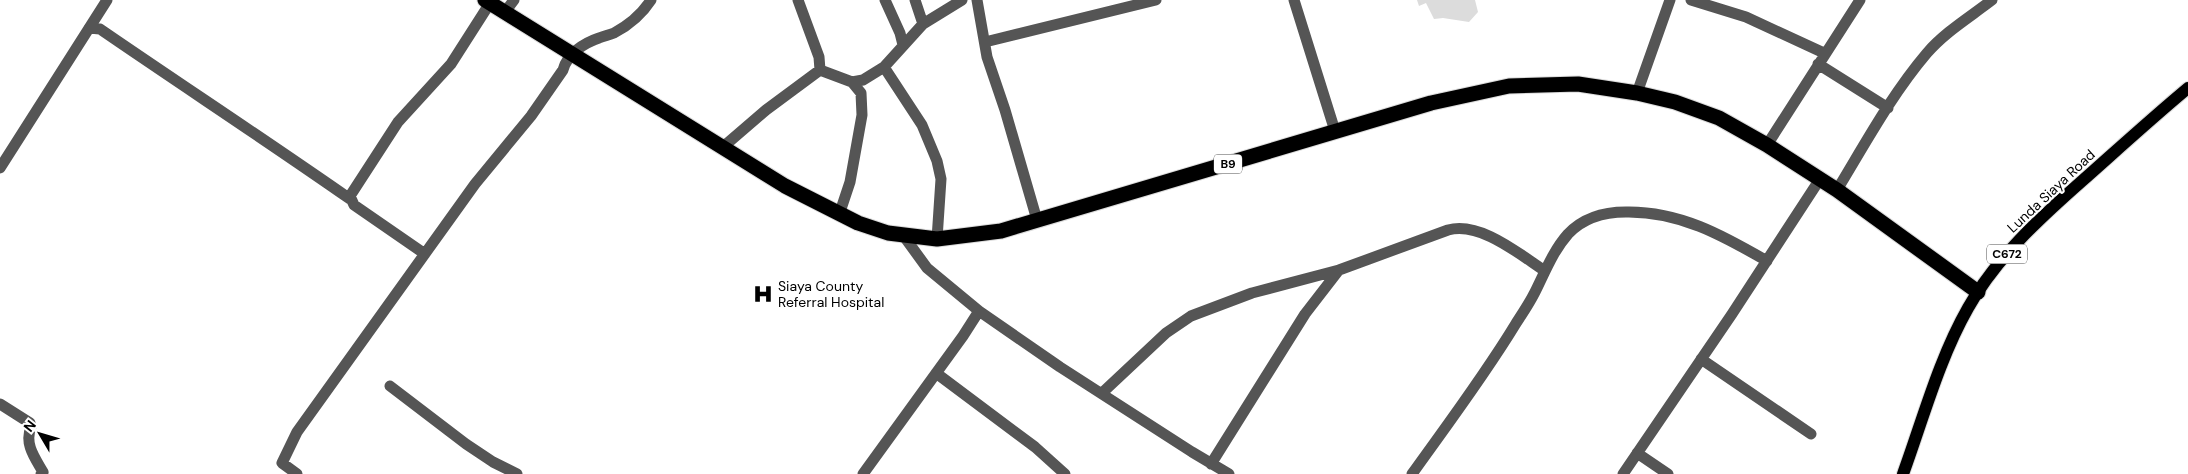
<svg xmlns="http://www.w3.org/2000/svg" width="2188" height="474" font-family="'DM Sans',sans-serif">
<style>
.green{fill:#dcdcdc}
.lines{fill:none;stroke-linecap:round;stroke-linejoin:round}
.major-casing{stroke:#dbdbdb;stroke-width:14}
.highway-casing{stroke:#dbdbdb;stroke-width:17}
.minor{stroke:#555;stroke-width:11}
.major{stroke:#000;stroke-width:12}
.highway{stroke:#000;stroke-width:15}
.labels{text-anchor:middle;stroke-width:4;stroke-linejoin:round;paint-order:stroke}
.shield{fill:#fff;stroke:#4c4c4c;stroke-width:1}
.shield-label{font-size:12px;font-weight:bold;fill:#000}
.street-label{font-size:14px;fill:#000;stroke:#fff}
.poi-label{font-size:14px;fill:#000;stroke:#fff;text-anchor:start}
</style>
<rect width="100%" height="100%" fill="#fff"/>
<path class="green" d="M1417 0H1475L1478 12 1469 22 1443 18 1434 19 1426 3 1419 6Z"/>
<g class="lines">
<defs>
<path id="major" d="M1903 474C1923 419 1939 359 1968 308 1996 258 2040 218 2082 181 2117 150 2152 118 2188 88"/>
<path id="highway" d="M485 0 785 186 858 223 888 233 937 239 1001 231 1431 103 1509 86 1578 84 1637 93 1675 102 1719 118 1767 145 1837 190 1978 292"/>
</defs>
<use href="#major" class="major-casing"/>
<use href="#highway" class="highway-casing"/>
<path class="minor" d="M798 0 819 57 820 70 852 82 863 80 884 67 923 24 962 0
M885 0 900 33 903 45
M915 0 923 24
M977 0 987 57 1005 110 1037 220
M1294 0 1335 131
M1691 0 1746 17 1824 53
M505 12 514 0
M89 28 100 29C183 86 267 141 350 199
M985 42 1156 0
M1818 64 1888 108
M884 67 922 125 937 161 941 179 937 239
M1637 93 1670 0
M1767 145 1860 0
M723 147 766 110 820 70
M0 168 107 0
M1837 190C1865 144 1892 94 1927 53 1945 32 1970 17 1992 0
M839 215 850 182 862 115 861 93 852 82
M425 254 354 205 350 196 398 122 451 64 490 3
M979 311 1060 367 1192 452 1229 474
M1701 359 1811 434
M936 373 1035 447 1065 474
M390 386 466 444 493 462 517 474
M1102 393 1166 333 1191 316 1252 293 1339 270 1448 230C1480 221 1519 254 1545 271
M0 404 30 423 31 427C24 444 35 458 43 472L41 474
M1637 453 1668 474
M1211 464 1305 314 1339 270
M297 474 282 463 297 432 475 184 531 116 563 70C567 54 584 43 599 38 604 36 609 35 614 33 629 25 642 14 651 0
M863 474 963 336 979 311 927 268 903 235
M1412 474C1447 425 1484 376 1515 325 1522 314 1529 304 1535 292 1545 272 1553 251 1568 234 1584 217 1604 212 1626 212 1679 211 1722 235 1767 261
M1623 474 1732 314 1820 179"/>
<use href="#major" class="major"/>
<use href="#highway" class="highway"/>
</g>
<defs>
<symbol id="hospital-bare" viewBox="-9 -9 18 18"><path d="M-5-5h3v3.5h4V-5h3V5h-3V1.5h-4V5h-3Z" fill="#000" stroke="#fff" stroke-width="2.5" paint-order="stroke"/></symbol>
</defs>
<g fill-rule="evenodd">
<use href="#hospital-bare" x="749" y="280" width="28" height="28"/>
</g>
<g class="labels">
<g class="shield">
<rect x="1214" y="154.5" width="28" height="19" rx="4"/>
<rect x="1987" y="244.5" width="40" height="19" rx="4"/>
</g>
<g class="shield-label">
<text x="1228" y="168">B9</text>
<text x="2007" y="258">C672</text>
</g>
<g class="street-label">
<text transform="translate(2051 191) rotate(-43)" y="5">Lunda Siaya Road</text>
</g>
<g class="poi-label">
<text x="778" y="291">Siaya County<tspan x="778" dy="16">Referral Hospital</tspan></text>
</g>
</g>
<g transform="translate(40 434) rotate(308)" stroke="#ffffff" stroke-width="4" paint-order="stroke">
<path d="M0-4L9 19L0 12L-9 19Z" fill="#000000"/>
<text y="-8" font-size="14" font-weight="bold" text-anchor="middle" fill="#000000">N</text>
</g>
</svg>
